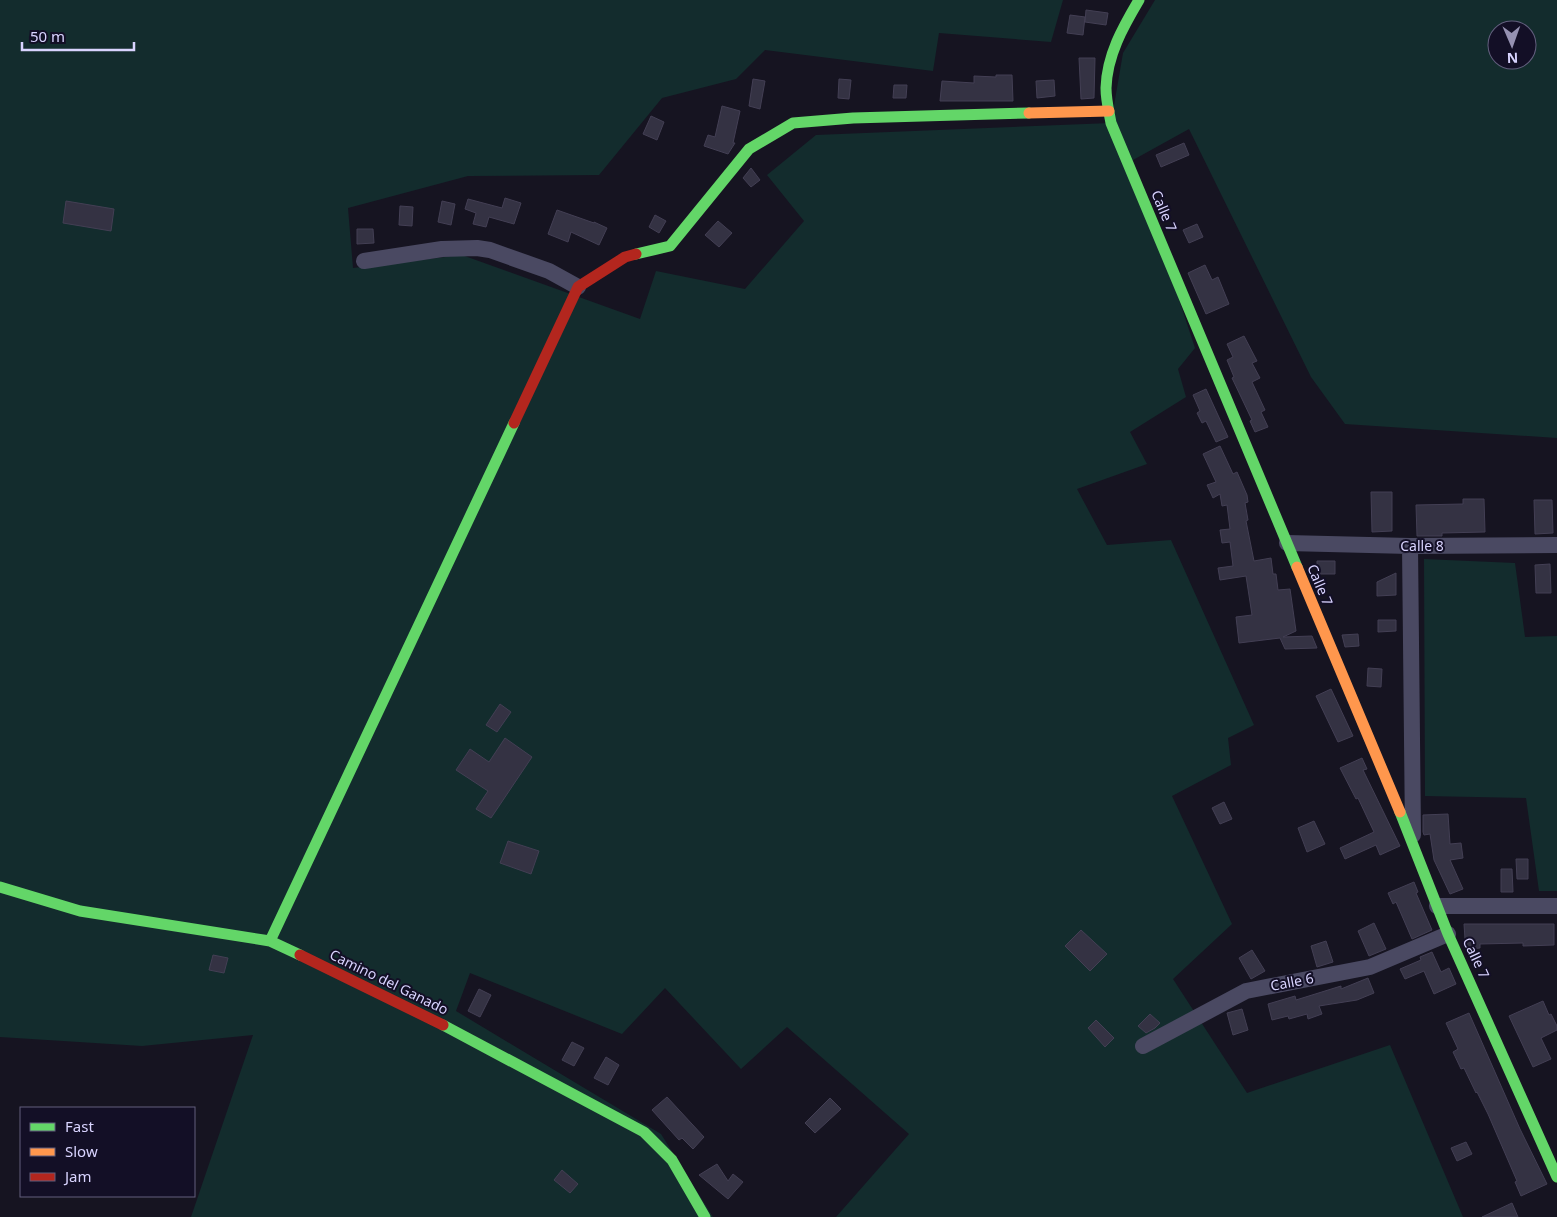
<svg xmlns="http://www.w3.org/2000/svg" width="1557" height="1217" font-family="'Noto Sans',sans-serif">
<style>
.green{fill:#132c2d;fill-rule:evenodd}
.building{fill:#343243;stroke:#433f54}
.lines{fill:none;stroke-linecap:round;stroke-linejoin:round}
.street{stroke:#4a4962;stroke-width:16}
.fast{stroke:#63d668;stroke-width:11}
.slow{stroke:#ff974d;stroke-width:11}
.jam{stroke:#b3261e;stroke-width:11}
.labels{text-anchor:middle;stroke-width:4;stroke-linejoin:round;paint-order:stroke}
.street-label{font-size:14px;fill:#d9d4ff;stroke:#130f26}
</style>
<rect width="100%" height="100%" fill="#161421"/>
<path class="green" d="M0 0H1063L1051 42 939 33 933 71 765 50 736 79 662 98 599 175 468 176 348 208 353 268 462 255 640 319 656 271 745 289 804 221 767 175 816 135 1111 123 1123 53 1155 0H1557V438L1345 424 1311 377 1189 129 1133 160 1195 348 1178 369 1186 397 1130 432 1147 464 1077 489 1107 545 1171 540 1254 725 1228 738 1231 765 1172 796 1232 924 1173 979 1247 1093 1390 1045 1463 1217H836L909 1134 787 1027 741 1069 665 988 622 1034 470 973 456 1011 661 1134 713 1217H191L253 1035 142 1046 0 1037ZM1497 30H1527V60H1497Z
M1424 559 1515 563 1525 637 1557 636V891H1539L1526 798 1425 796Z"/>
<path class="building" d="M1086 10 1108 13 1106 25 1085 22Z
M1070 15 1085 17 1083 35 1067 33Z
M1079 58H1095L1094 98 1081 99Z
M996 75H1012L1013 101H940L942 81 974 83V76L996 77Z
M753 79 765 81 760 109 749 106Z
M839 79 851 80 849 99 838 98Z
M1054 80 1055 96 1037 98 1036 81Z
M894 85H907L906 98H893Z
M722 106 740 111 733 143H735L728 154 704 146 708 135 715 137Z
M651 116 664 122 657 140 643 134Z
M1184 143 1189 155 1161 167 1156 155Z
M751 168 760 180 751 187 743 178Z
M505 198 521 203 514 224 489 217 486 227 473 224 476 213 465 209 468 199 502 208Z
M66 201 114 209 111 231 63 223Z
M442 201 455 204 451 225 438 222Z
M400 206 413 207 412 226 399 225Z
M557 210 594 223V222L607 228 599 245 571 232 568 242 548 234Z
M655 215 666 221 659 233 649 227Z
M718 221 732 233 719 247 705 235Z
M1197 224 1203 237 1189 243 1183 230Z
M357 229H373L374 243 357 244Z
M1205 265 1212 280 1218 277 1229 304 1206 314 1188 273Z
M1244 336 1257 361 1252 363 1260 378 1252 382 1265 410 1261 412 1268 427 1255 432 1250 421 1252 420 1232 378 1234 377 1227 360 1233 357 1227 344Z
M1206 389 1228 437 1216 442 1206 421 1202 423 1197 413 1200 411 1193 395Z
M1220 446 1233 474 1237 472 1247 495 1248 502 1245 503 1248 520 1246 521 1254 561 1271 558 1273 574H1276L1278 590 1290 589 1296 631 1283 637 1312 636 1317 648 1285 649 1280 638 1239 643 1236 617 1252 615 1246 576 1220 580 1218 568 1233 566 1230 542 1222 543 1220 530 1230 529 1227 505 1222 506 1220 494 1213 498 1207 485 1216 482 1203 454Z
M1371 492H1392V531L1372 532Z
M1463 499H1484L1485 532 1442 533V536H1417L1416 505 1463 504Z
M1534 500H1552L1553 533 1535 534Z
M1317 561H1335V574H1317Z
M1550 564 1551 593H1536L1535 565Z
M1396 573V595L1377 596V582Z
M1378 620H1396V631L1378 632Z
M1358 634 1359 646 1345 647 1342 635Z
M1368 668 1382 669 1381 687 1367 686Z
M1331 689 1353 736 1338 742 1316 696Z
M500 704 511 712 497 732 486 725Z
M505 738 532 757 491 818 476 809 488 791 456 770 470 749 489 762Z
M1362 758 1367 769 1363 770 1400 846 1380 855 1376 845 1345 859 1340 848 1374 832 1358 798 1356 799 1340 768Z
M1224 802 1232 819 1220 824 1212 808Z
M1448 814 1450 844 1461 843 1463 858 1450 860 1463 889 1450 894 1434 860 1430 834 1424 835 1423 832V815Z
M1314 821 1325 844 1307 852 1298 828Z
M508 841 539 851 531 874 500 863Z
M1516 859H1528V879H1517Z
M1501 869H1512L1513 892H1501Z
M1414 882 1418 892 1416 893 1432 930 1412 939 1396 902 1393 904 1388 893Z
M1374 923 1386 949 1369 956 1358 931Z
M1464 924H1554V945L1523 946V943L1480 944V948L1469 949 1465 939Z
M1081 930 1107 954 1090 971 1065 946Z
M1326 941 1333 962 1317 967 1311 946Z
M1252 950 1265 971 1251 979 1239 958Z
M1432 952 1441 972 1449 968 1456 984 1434 994 1424 971 1405 979 1400 969 1421 960 1420 957Z
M213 955 228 958 224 973 209 970Z
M1368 978 1374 993 1357 1000 1319 1006 1322 1014 1308 1019 1307 1014 1289 1019 1288 1016 1272 1020 1268 1004 1295 996 1296 1000 1341 986V989Z
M479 989 491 995 480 1017 468 1011Z
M1543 1001 1549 1015 1551 1014 1557 1026V1030L1541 1038 1551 1059 1533 1067 1509 1016Z
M1242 1009 1248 1030 1233 1035 1227 1013Z
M1469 1013 1520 1129 1547 1184 1521 1196 1515 1182 1517 1181 1488 1114 1477 1092 1476 1093 1464 1068 1461 1069 1453 1052 1458 1049 1446 1023Z
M1150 1014 1160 1023 1155 1028 1146 1033 1138 1026Z
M1096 1020 1114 1038 1105 1047 1088 1028Z
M572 1042 584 1048 574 1066 562 1060Z
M606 1057 619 1065 608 1085 594 1078Z
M667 1097 704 1137 693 1149 682 1138 679 1140 652 1110Z
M830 1098 841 1109 815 1133 805 1123Z
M1466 1142 1472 1154 1457 1161 1451 1148Z
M717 1164 728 1181 733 1174 743 1182 728 1199 699 1175Z
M562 1170 578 1184 570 1193 554 1180Z
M1512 1203 1518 1217H1482Z"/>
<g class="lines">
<path class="street" d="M364 261 442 249 477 248 490 250 549 271 578 287
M1287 543 1410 546 1557 545
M1410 546 1413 835
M1437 906H1557
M1143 1046 1246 991 1370 967 1448 934"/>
<path class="fast" d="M1139 0C1123 27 1107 55 1106 88 1106 100 1109 112 1111 123L1297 567
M636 254 670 246 749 149 793 123 853 118 1029 113
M1400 812 1448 934 1557 1177
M0 887 80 911 270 941 300 955
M270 941 514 423
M443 1025 644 1132 672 1160 705 1217"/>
<path class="slow" d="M1029 113 1109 111
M1297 567 1400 812"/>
<path class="jam" d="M514 423 578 287 625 257 636 254
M300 955 443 1025"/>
</g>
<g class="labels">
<g class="street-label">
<text transform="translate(1164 211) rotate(67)" y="5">Calle 7</text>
<text x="1422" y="551">Calle 8</text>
<text transform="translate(1320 585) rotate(67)" y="5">Calle 7</text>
<text transform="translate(1476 958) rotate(65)" y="5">Calle 7</text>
<text transform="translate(389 982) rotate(26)" y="5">Camino del Ganado</text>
<text transform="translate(1292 982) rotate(-11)" y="5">Calle 6</text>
</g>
</g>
<rect x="20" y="1107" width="175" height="90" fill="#130f26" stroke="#625e7d"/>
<rect x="30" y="1123" width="25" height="8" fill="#63d668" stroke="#625e7d"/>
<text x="65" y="1132" font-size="15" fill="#d9d4ff">Fast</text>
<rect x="30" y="1148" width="25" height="8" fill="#ff974d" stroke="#625e7d"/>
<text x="65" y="1157" font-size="15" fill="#d9d4ff">Slow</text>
<rect x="30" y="1173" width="25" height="8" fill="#b3261e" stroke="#625e7d"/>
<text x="65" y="1182" font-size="15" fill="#d9d4ff">Jam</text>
<g transform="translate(1512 45) rotate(178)"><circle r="24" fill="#130f26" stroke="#625e7d"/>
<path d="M0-4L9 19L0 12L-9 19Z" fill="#9591b1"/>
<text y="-8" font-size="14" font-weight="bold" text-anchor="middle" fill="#d9d4ff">N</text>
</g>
<path d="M22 42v8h112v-8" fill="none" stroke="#d9d4ff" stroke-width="2.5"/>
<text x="30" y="42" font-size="15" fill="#d9d4ff" stroke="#130f26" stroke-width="4" paint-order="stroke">50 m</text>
</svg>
